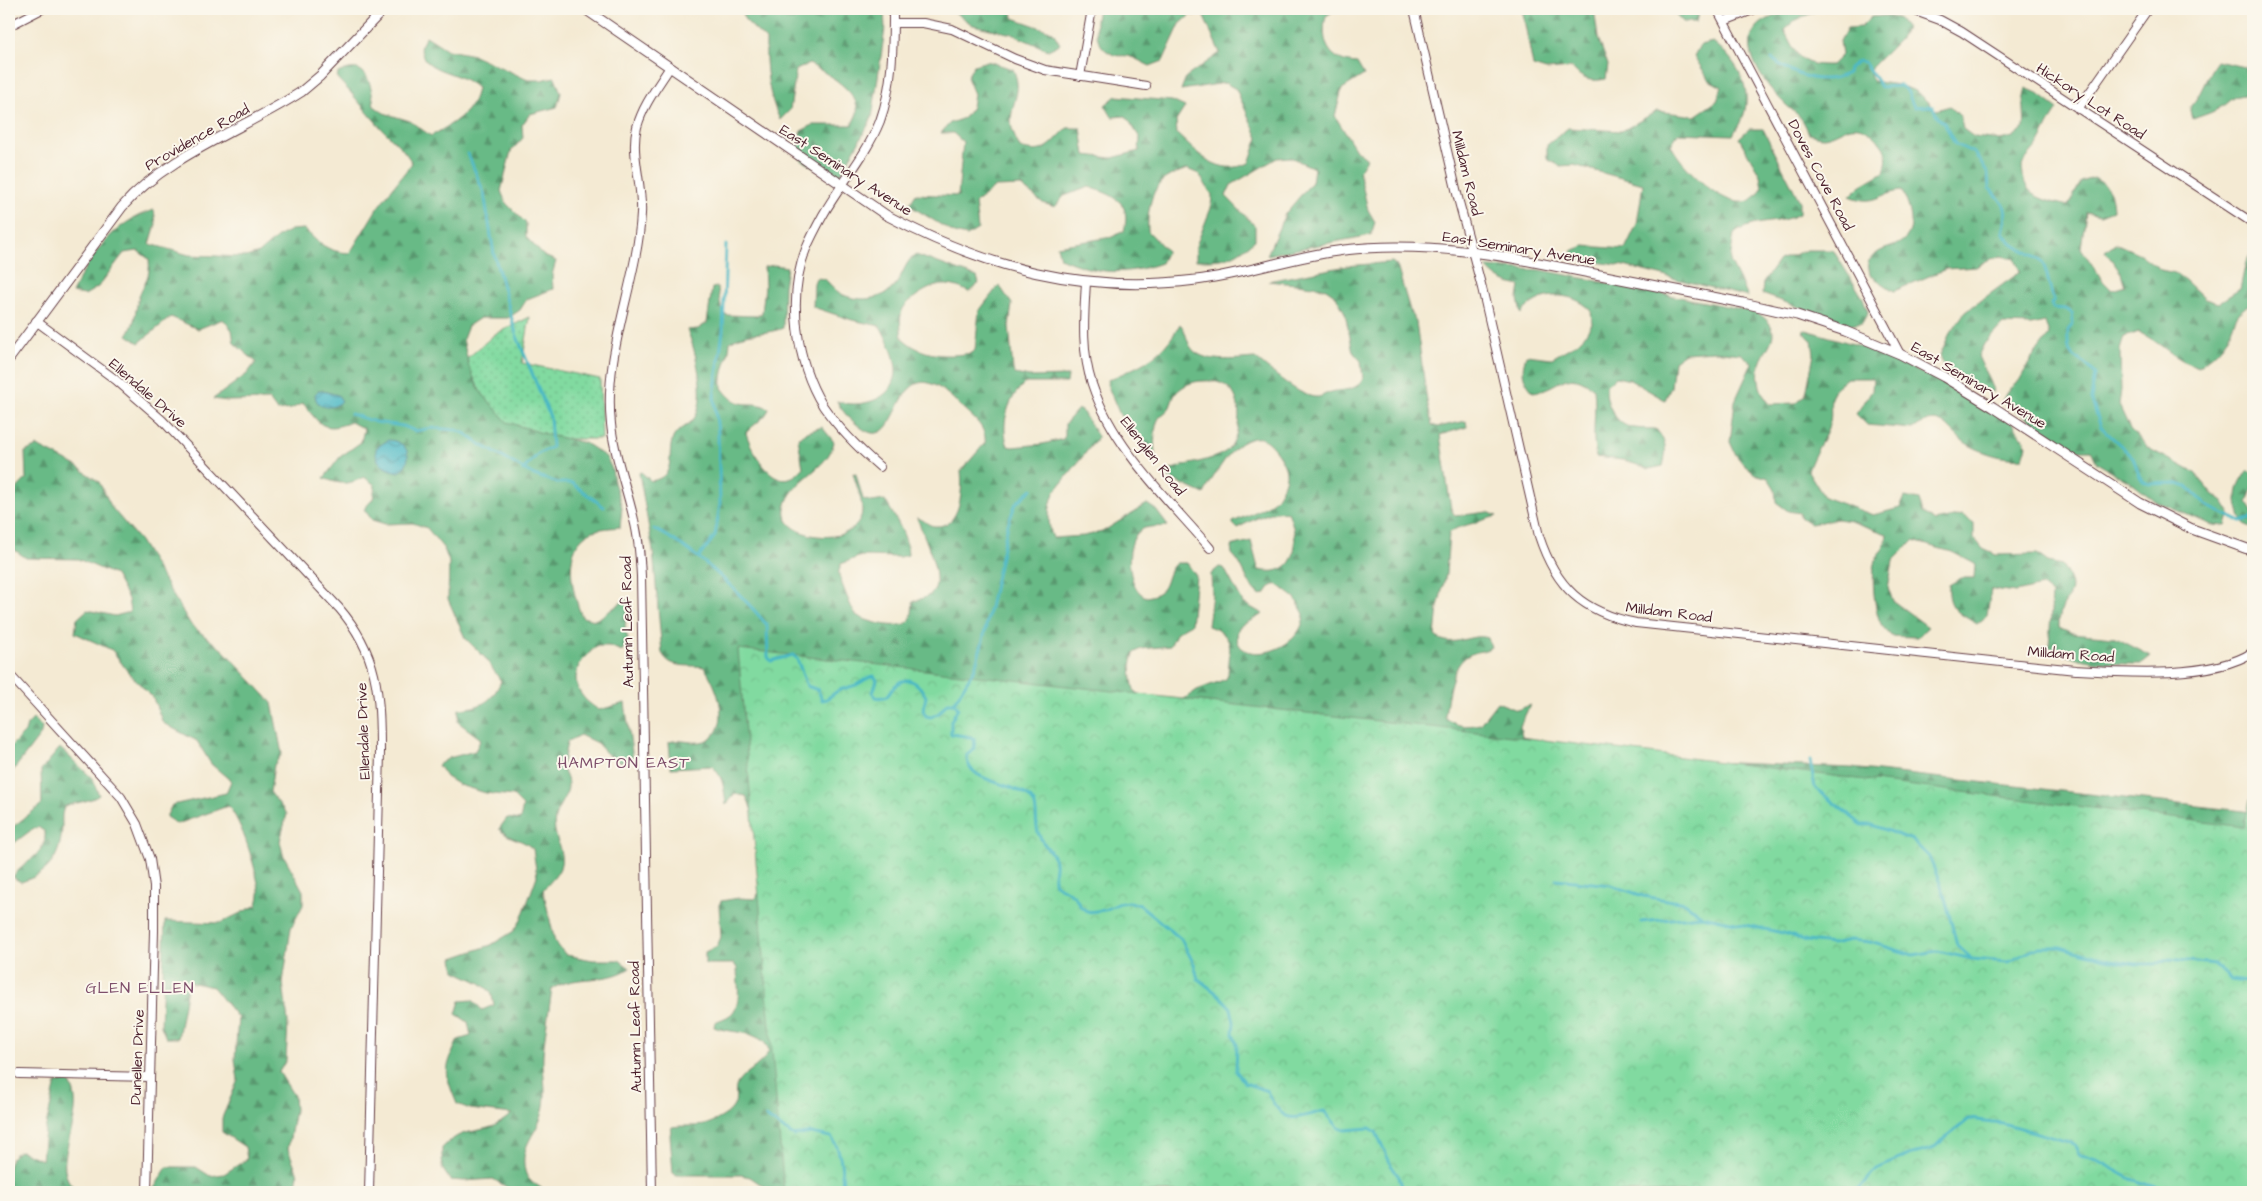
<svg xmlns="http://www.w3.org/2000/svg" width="2262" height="1201" font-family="'Architects Daughter',sans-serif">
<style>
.grass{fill:url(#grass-dots);stroke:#667c66}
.forest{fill:url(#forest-firs);stroke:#596c58}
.park{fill:url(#park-crowns);stroke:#667c66}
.water{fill:url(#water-waves);stroke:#4a6c78}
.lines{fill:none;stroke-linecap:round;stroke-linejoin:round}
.stream{stroke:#4ab8c5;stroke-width:3}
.minor-casing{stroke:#643d44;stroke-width:10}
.tertiary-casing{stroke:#643d44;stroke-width:11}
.minor{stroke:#fff;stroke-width:8}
.tertiary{stroke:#fff;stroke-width:9}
.labels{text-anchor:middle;stroke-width:4;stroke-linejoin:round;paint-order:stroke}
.street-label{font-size:15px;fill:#4a1f2b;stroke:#fbf7ec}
.neighbourhood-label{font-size:16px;letter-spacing:1px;fill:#7e4f6b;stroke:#fbf7ec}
</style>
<defs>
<pattern id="grass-dots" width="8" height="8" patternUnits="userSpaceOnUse" patternTransform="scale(1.25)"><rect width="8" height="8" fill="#81daa0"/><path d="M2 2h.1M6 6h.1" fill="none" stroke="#71bb8a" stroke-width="1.8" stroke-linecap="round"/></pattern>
<pattern id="forest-firs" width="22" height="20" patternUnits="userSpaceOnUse" patternTransform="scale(1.25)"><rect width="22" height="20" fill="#68ba86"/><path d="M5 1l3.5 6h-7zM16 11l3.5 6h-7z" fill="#58976e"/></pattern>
<pattern id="park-crowns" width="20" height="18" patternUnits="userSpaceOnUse" patternTransform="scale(1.25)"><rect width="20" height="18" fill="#81daa0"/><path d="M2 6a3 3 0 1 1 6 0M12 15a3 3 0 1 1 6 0" fill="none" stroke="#71bb8a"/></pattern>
<pattern id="water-waves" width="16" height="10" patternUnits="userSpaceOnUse" patternTransform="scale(1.25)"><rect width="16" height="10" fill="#4ab8c5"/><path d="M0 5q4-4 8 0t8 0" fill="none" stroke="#4095a0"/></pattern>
</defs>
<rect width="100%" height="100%" fill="#fbf7ec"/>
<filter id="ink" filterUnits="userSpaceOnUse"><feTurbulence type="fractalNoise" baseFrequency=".02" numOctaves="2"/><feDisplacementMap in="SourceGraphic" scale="10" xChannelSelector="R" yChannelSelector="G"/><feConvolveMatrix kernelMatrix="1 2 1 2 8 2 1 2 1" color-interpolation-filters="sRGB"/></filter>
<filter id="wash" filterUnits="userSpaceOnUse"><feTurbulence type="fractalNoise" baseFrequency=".0096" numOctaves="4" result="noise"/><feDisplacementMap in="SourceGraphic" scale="20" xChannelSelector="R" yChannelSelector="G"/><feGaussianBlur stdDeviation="1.12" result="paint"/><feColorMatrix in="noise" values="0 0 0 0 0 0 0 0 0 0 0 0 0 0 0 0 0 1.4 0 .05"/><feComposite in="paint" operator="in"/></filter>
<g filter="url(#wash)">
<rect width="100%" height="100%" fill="#f4ead3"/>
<path class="grass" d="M530 317 522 363 600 379 602 439H508L455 369 495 334Z"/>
<path class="forest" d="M740 9H884L885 29 872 118 840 176 812 166 800 159 797 145 801 131 813 125H852C853 121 856 117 857 113 861 92 825 72 809 64L796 70 790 110 780 120C768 95 765 68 766 40L745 20Z
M950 9H1012L1013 18 1053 32 1060 44 1048 50 1012 34 973 25Z
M1098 9H1337L1326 16C1320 42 1329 62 1357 63L1364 75 1342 89 1335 116 1356 150 1367 159 1359 171 1368 210 1375 222 1371 235 1267 255 1285 214 1312 182 1314 168 1290 157 1277 158 1231 185 1226 196 1255 226V240C1231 259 1227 260 1196 260V246L1211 208 1212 195 1199 174 1187 169C1179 172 1167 176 1161 182 1150 194 1147 215 1148 231L1167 251 1161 263C1124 276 1096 274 1060 258L1057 246 1112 237 1124 231C1132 201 1113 195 1089 187L1064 196 1055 207 1043 203 1021 186 995 187 975 203 978 229 967 236 954 233 909 205 916 194 958 196 963 142 953 133H941L950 123 964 118 972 107 974 94 967 77 974 65 987 61 1013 69C1023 91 1012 100 1011 121 1011 130 1016 140 1020 148 1045 156 1050 145 1067 128H1081L1085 155 1112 158 1139 151 1140 138 1126 116 1112 117 1105 105 1116 96 1172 101 1185 107 1176 121 1177 134C1198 154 1219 177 1249 163L1258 138 1236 89 1225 83 1181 90 1186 77 1220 53 1203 15H1190L1180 24 1163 61 1150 66C1143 63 1136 58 1128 56 1123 55 1117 57 1112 54 1094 46 1094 25 1098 9Z
M1522 9H1594L1598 38 1608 65 1606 79C1590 82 1583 80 1572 68L1546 70 1533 66Z
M1671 9H1699L1696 22H1683Z
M1793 9H1814V12L1794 21 1784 30C1798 57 1799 66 1832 65L1842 55 1840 41 1847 28 1861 27 1871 17 1884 16 1898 18 1906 28 1899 40 1869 70 1872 81 1898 85 1916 91 1936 110 1950 106 1960 116 1963 129 1974 137 2000 140 2013 137 2024 128C2026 113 2021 102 2026 88L2037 93 2058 109C2050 120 2046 131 2039 143 2035 151 2027 156 2023 164 2021 168 2023 171 2023 176 2027 199 2049 201 2068 206L2081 182 2094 178C2110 187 2112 192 2113 210L2100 215 2086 212 2081 248 2103 281 2112 290 2125 286 2121 273 2105 251 2115 243 2140 254 2161 270 2175 273 2186 281 2205 299 2218 303 2240 289 2246 262 2253 250V309L2248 305C2233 316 2235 324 2227 338 2221 350 2208 359 2198 367 2174 360 2160 341 2138 332L2124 337 2120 350 2121 390 2119 405 2130 429 2148 448 2195 473 2212 493 2223 501 2230 512 2226 526 2213 525 2156 502 2133 484 2097 463 2091 450H2078L2065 444 2002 401 2008 390 2019 381 2032 358 2049 335 2045 322 2031 325 2003 324 1984 344 1978 356 1994 392 1981 390 1944 368 1940 355 1949 335 1965 312 2020 272 2015 259 2001 256 1988 260 1976 267 1946 269 1894 291 1870 275 1868 262C1881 246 1887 251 1901 242 1919 230 1909 206 1902 191 1878 193 1876 207 1850 196L1860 186 1884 172C1887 162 1889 154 1881 144 1873 132 1859 122 1845 129 1838 132 1832 136 1824 137 1819 137 1814 135 1809 134 1801 112 1794 114 1780 99 1765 84 1739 49 1756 28 1764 18 1782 14 1793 9Z
M426 36 448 50 474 55 528 80H541L555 77 561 93 557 107 530 114 522 125 523 138 511 151 501 191 506 203 526 223V237L544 256 556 261 552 275 553 289 527 299 520 310 508 318H480L468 326 463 339 469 367 480 391 507 422 545 434 585 443 606 457 612 469 614 482 622 507 620 527C612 528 601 528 593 531 560 545 572 592 582 617L595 620C608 614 616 604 629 599L625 626 628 640 622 651 609 646H596C591 652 581 660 578 668 571 687 584 701 599 710L625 703 633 759 619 762 607 754 597 743 580 735 567 742 562 768C577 793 560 796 555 818 551 835 566 852 560 868 557 876 548 884 543 890L555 942 566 955 593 960H619L630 968C605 985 577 973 552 989 549 1011 545 1032 543 1054 542 1074 548 1090 543 1111 538 1134 519 1144 525 1171 528 1184 539 1184 546 1192H515L493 1179 464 1181 450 1180 442 1168V1148C461 1130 466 1134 488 1128 497 1126 505 1119 512 1114L470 1109 457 1104C444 1072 444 1071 458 1040L471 1036 468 1022 456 1014 460 1001 473 1000 482 1010 494 1005 491 992 480 983 455 971 453 958 491 945 514 931 521 920 537 876 533 849C520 837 512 841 499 829L507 818 520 820 523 806 513 796 486 793 459 785 446 777 438 765 449 758 475 751 481 739 458 722 459 709C482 707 492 702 501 681L485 658 465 638 448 599 449 562 444 549 427 528 413 523 385 524 372 520 364 509 373 499 375 485 364 477C349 485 340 485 324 478L340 457 361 442 364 429 351 422C323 433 320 425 303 403L291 409 277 411 269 400 227 401 213 399 247 374 256 362 234 343 232 330 223 319 198 329 171 317 139 343 127 335C137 321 134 313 139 297 144 281 151 278 149 259L138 251 124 253 98 287 85 295 72 293C89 257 114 221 154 210L156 224 150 244 189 255 246 257 259 253 279 236 291 230 304 229C319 243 327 252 350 253L378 207 412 163C405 150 395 142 384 131 368 114 354 95 337 78L338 73C368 58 371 84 374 106L384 113 410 121 431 136C452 124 473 113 477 88 461 73 441 74 427 62 423 59 422 52 420 48Z
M1713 42C1734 58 1751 83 1745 110 1744 118 1737 127 1733 135L1678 133 1671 145C1680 165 1731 219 1755 197 1758 195 1760 191 1762 188L1760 175 1739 138 1749 129H1763L1799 200V214C1776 226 1754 218 1734 234L1730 261 1748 297 1624 266 1582 260 1571 251 1584 246 1625 249 1637 224 1643 184 1574 165 1560 166 1547 159V145L1568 128 1622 131 1657 111 1695 116 1717 101 1722 87 1709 80 1694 56 1700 45Z
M2217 61 2253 69V95C2229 94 2233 101 2216 110 2209 114 2200 116 2193 119L2190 107C2203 93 2206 75 2217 61Z
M1807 250H1833L1863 298 1868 312 1862 323 1849 325 1762 294 1763 282 1779 260Z
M916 255 977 277 979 283 969 292C948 281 934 283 915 297 911 300 904 305 902 311 899 320 901 329 902 338 923 357 945 357 972 353L975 350 979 311 999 285 1012 304 1009 326 1013 370 1015 374 1029 377 1068 376 1067 383H1025C1008 398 1000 424 1008 446L1012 447 1043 444 1063 439 1065 436V424L1078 409 1082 411 1098 437 1054 493C1048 509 1047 523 1053 538L1084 536 1102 532 1147 504 1156 510 1168 526C1161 527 1152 526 1145 528 1122 535 1126 592 1147 597 1172 592 1162 576 1176 563H1187L1196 576 1191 624 1177 632 1170 646 1141 649 1134 653 1131 665 1132 680 1134 690 1143 697 1174 700 1184 699 1197 690 1226 679 1228 675C1229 649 1237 636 1208 626L1212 594 1211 574 1219 567 1224 568 1243 603 1263 614 1239 627C1224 669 1303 656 1304 614L1295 598 1277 584 1270 587 1265 594 1259 595C1246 584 1244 565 1232 554L1231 546 1251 541 1258 568 1259 570C1300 579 1300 539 1288 512 1271 509 1252 521 1237 528L1233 524V522C1247 515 1267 509 1277 497 1281 491 1287 480 1286 472 1285 462 1271 441 1261 438 1255 437 1248 439 1243 442 1230 448 1211 480 1204 494L1169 478 1167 474 1170 470C1187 463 1209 462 1225 452 1234 445 1236 436 1238 426 1242 399 1232 379 1203 381 1193 381 1183 385 1176 393 1173 397 1172 402 1170 407 1167 412 1162 414 1159 418 1154 425 1154 446 1155 455L1120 415 1107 384 1108 380C1141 365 1162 358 1180 324 1186 330 1186 339 1190 346 1201 365 1237 359 1255 358 1268 368 1301 399 1318 397 1324 396 1329 391 1336 391 1347 390 1358 389 1363 379L1361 361 1353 352 1345 313 1336 296 1326 289 1314 286 1268 281 1347 266 1392 262 1397 266 1411 314 1416 322 1427 401 1432 425 1438 427 1466 421 1467 427 1440 435 1451 509 1455 516 1488 512 1497 516 1457 528 1449 533 1446 574 1438 607 1435 636C1453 650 1471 632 1488 638L1491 647C1485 652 1476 651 1469 655 1451 664 1447 699 1445 717 1456 727 1466 727 1480 724L1497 702 1517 710 1530 705 1520 726 1522 737 1616 758 1851 768 2252 812 2253 1192H772L750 1177 741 1175H677L673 1173 670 1135 672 1127C682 1125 694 1127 704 1125 714 1122 732 1114 735 1103 737 1095 733 1089 739 1081 748 1070 764 1064 769 1050 761 1029 730 1034 714 1027L715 1022C719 1020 726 1018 730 1015 743 1005 737 982 737 968L734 964H705V952L717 946 721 937 719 905 721 901 739 898 755 899 760 891C758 869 757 813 746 796L735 794 726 805C724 790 724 777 712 766L671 768 669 742C681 738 693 745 705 741 734 729 717 685 704 667 687 664 671 670 662 653L653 551 639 473 641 472 651 481C678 476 666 455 673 438 677 429 690 426 695 417 707 397 696 350 687 330L698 329 707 323 712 288 717 287 718 289 721 308 726 315 756 316 762 313 765 286 764 267 774 265 787 267 784 286 783 328C767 335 744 331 730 342 729 359 720 371 722 388 741 413 747 398 769 408 767 418 753 424 746 433 753 455 778 499 803 468L798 438 804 433 822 427 834 442C828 471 791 478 785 508 779 541 861 550 862 510 862 498 856 485 853 473L856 474 863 499 872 502 885 500C894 516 908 536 908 555L900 557 861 556 841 564C840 568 838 571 839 575 840 580 853 612 855 614 864 622 901 631 909 621 913 616 912 608 913 602 919 599 929 597 933 592 944 578 923 534 917 518 924 519 928 526 935 526 961 528 963 489 961 471L985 443C987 429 975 419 966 411 956 402 943 387 929 383 893 374 898 456 860 427 850 419 842 412 837 401 858 409 893 401 896 373 897 358 887 339 880 326L852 320 813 307 814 283 816 278 825 279C831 285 837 293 846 296 863 302 886 299 896 284 903 275 906 259 916 255Z
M1486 267 1541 270 1756 312C1790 333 1763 346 1759 368 1757 382 1761 394 1770 404L1796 403 1806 394 1814 354 1812 341 1803 331 1806 330 1870 349 1954 388 2013 423 2027 445 2023 458C2006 460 1986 454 1971 446 1947 434 1945 406 1913 429L1867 425 1856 414 1872 391 1873 378H1847C1840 383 1835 388 1832 395 1829 403 1832 413 1830 422 1825 439 1813 454 1808 471L1824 497 1873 515 1900 508 1905 497 1919 500 1923 513 1935 521 1962 515 1974 523V538L1983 549 1996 555 2037 554 2048 562 2062 565C2084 599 2058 595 2059 627L2072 633 2114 637 2151 656 2141 664C2111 664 2075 663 2049 647L2052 594 2042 586 2016 592 1991 589 1987 616 1977 624C1959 613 1947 609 1949 585L1961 578H1974L1975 564 1952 552 1913 541 1893 561 1888 588 1893 601 1928 627 1917 637 1891 636C1888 632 1883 628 1881 624 1874 610 1870 572 1877 558 1883 547 1885 549 1887 534L1850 521 1837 519 1811 524 1800 517V513L1788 511 1776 502 1775 489 1768 478 1755 474 1744 465 1736 455 1730 442 1735 401 1752 363 1741 354 1714 351 1685 353 1674 361 1671 387 1665 400 1630 380 1616 377 1606 385C1606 396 1607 402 1612 411 1623 431 1635 428 1656 429 1667 443 1667 449 1663 466L1649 469 1623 460 1596 457C1591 434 1597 412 1594 389 1566 365 1560 389 1533 392 1522 378 1521 373 1526 355L1552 358 1576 344 1585 335 1592 324 1591 310C1570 290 1539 291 1521 314L1518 299 1520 286C1505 283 1496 279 1486 267Z
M37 446 75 465 99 482 112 508 140 541 191 625 224 651 272 703 282 754 274 765 270 792 287 814 280 841 283 854 303 891V905L291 928 285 969 283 983 288 1022 286 1060 279 1072 294 1096 295 1110 288 1149 298 1174 295 1192H243V1190L226 1192H153V1190L167 1167H196L210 1176 224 1174 247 1159 245 1147 222 1132V1118L238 1080 235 1059 238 1018 213 987 188 982 178 1038H166L161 1026 165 921 220 923 257 905C258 900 260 894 259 889 256 869 242 821 228 806L177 824 166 817 172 805 226 793 231 781 211 764 197 741 163 723 153 698 128 672 112 650 75 633 77 619 87 610 115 616 130 612 128 599 115 575 78 559 26 558 9 546V497L26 479 25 452Z
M2248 471 2253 474V487L2247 502 2253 511V528L2244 524C2235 506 2233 488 2248 471Z
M33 719 42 727 41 734 9 776V748L25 732 27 725Z
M60 748 92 778 99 795C92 801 74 803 65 806 61 813 62 818 62 826 61 855 51 873 21 882L14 878V875C26 861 47 853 45 832L38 827 30 831 9 847V830L42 804 41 770Z
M68 1080C90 1110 54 1154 68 1180 70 1184 75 1188 78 1192H9C9 1176 3 1157 21 1151L42 1160 45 1130 56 1083Z"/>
<path class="park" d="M738 649 1520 737 2244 827 2250 799H2253V1192H784Z"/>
<path class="water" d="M319 390 338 395 342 401C333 411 315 409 315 394Z
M388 440C408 441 415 458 400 472 386 471 374 463 376 448Z"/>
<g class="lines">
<path class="stream" d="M1772 59C1794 75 1821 87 1848 73L1849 68 1858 61 1864 62 1881 87 1901 86 1907 91 1914 107 1928 106 1933 107 1938 118 1944 123 1955 144 1974 153 1981 163 1988 174 1989 188C2006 204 2009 209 2003 232 2015 253 2033 250 2043 264 2049 275 2048 288 2054 299L2051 304 2053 308 2066 309 2072 313 2073 324 2068 330C2066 366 2079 352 2095 374L2091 399 2101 427 2133 457 2139 475 2143 481 2149 484 2175 483 2189 488 2209 507 2241 522 2253 518
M468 154 484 193 494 254 516 334 550 417 552 447 538 454 523 470
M351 414 375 422 403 426 415 431 432 428 457 430 466 434 478 443 534 475 558 483H572L604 507
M654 529C695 549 737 589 767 625L768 657 771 661 793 655 797 659 807 686 818 690 822 700 827 699C840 688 840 690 856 685 863 682 867 677 874 676L877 680 873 693 875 697C880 698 883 698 887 696 891 693 892 688 895 686 908 673 920 684 926 697L923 710 926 716 931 717 939 713 947 703H954L958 708 951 721V734L966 736 974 739C976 748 974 750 967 755 965 783 1011 781 1029 797 1040 806 1034 819 1038 832 1041 843 1050 849 1054 858 1058 867 1051 876 1055 884L1069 892 1075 897 1081 907 1088 912 1105 910 1120 903 1130 902 1140 905 1181 939 1194 964 1198 979 1219 995 1231 1008 1234 1022 1233 1034 1237 1045 1236 1071 1245 1083 1267 1091C1283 1126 1293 1119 1324 1111L1339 1128 1345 1130 1370 1128 1376 1132 1391 1165 1399 1177 1404 1192
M699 557 715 536 720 504 718 433 714 396 723 331 726 245
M954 703 975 668 983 640 1008 524 1016 503 1032 489
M1810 760 1815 788 1862 825H1872L1912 840 1929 857 1943 890 1957 945 1971 958
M1556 879 1611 885 1643 896 1685 903 1702 916
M1641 922 1702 916 1783 933 1807 941 1832 944 1850 940 1870 942 1913 955 1938 951 1972 959 2008 962 2039 947H2060L2105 959 2136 964H2156L2170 959 2214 964 2231 980 2253 983
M766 1117 794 1136 811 1133 831 1137C843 1152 842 1174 843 1192
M1856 1192 1876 1169 1909 1155 1932 1149 1969 1119 2002 1123 2069 1142 2076 1148 2079 1154 2097 1160 2131 1179 2171 1192"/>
</g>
</g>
<g filter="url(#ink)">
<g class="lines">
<defs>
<path id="minor" d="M1414 9 1459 202 1482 288 1539 536C1556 588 1583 612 1636 623L2076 670C2124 673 2213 679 2253 652
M1717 9 1900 354
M1910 9 1940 20 1962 32 2253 223
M1724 21 1755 9
M893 23H923L952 29 1015 59 1045 70 1146 86
M9 26 42 9
M1080 76 1092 9
M2078 109 2148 9
M1086 282C1084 316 1081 351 1092 384 1113 448 1167 498 1210 548
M36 321 116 380 162 420 339 608C378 653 380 694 380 752L369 1192
M880 467C858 448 839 429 823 406 796 362 787 297 806 249 811 237 817 226 823 215 841 183 866 156 880 121 893 85 893 46 893 9
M9 674 121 797 137 824 150 859 154 887V931L147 1192
M19 1074 150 1077
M652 1192 641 576C640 557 639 538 634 520 627 488 614 456 611 424 603 352 637 284 641 214 643 185 630 154 637 127 643 105 658 86 670 67"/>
<path id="tertiary" d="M585 9 886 215C986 268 1082 294 1196 280 1246 274 1294 256 1344 250 1402 243 1460 249 1518 259L1743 303 1797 315 1845 331 1900 354 1944 377 1993 407 2140 503 2192 529 2253 551
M9 359 122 207C167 155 244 129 301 92L320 76 384 9"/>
</defs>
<use href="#minor" class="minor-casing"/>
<use href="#tertiary" class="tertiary-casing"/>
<use href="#minor" class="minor"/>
<use href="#tertiary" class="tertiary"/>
</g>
</g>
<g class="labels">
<g class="street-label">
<text transform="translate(2091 101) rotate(33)" y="5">Hickory Lot Road</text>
<text transform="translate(197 137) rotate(-30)" y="5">Providence Road</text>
<text transform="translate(846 170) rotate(33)" y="5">East Seminary Avenue</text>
<text transform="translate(1467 173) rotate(76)" y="5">Milldam Road</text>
<text transform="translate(1821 175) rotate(62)" y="5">Doves Cove Road</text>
<text transform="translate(1519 248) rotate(9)" y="5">East Seminary Avenue</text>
<text transform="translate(1979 385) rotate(31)" y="5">East Seminary Avenue</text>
<text transform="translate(148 393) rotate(41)" y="5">Ellendale Drive</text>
<text transform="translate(1153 456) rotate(52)" y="5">Ellenglen Road</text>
<text transform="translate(1669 612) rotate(7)" y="5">Milldam Road</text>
<text transform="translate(627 622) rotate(-91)" y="5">Autumn Leaf Road</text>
<text transform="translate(2071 654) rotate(4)" y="5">Milldam Road</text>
<text transform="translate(363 731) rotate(-92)" y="5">Ellendale Drive</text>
<text transform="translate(635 1027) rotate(-91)" y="5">Autumn Leaf Road</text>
<text transform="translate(137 1057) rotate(-88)" y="5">Dunellen Drive</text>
</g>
<g class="neighbourhood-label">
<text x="624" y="768">HAMPTON EAST</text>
<text x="140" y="993">GLEN ELLEN</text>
</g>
</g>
<rect width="2262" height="1201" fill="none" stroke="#fbf7ec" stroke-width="30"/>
</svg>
